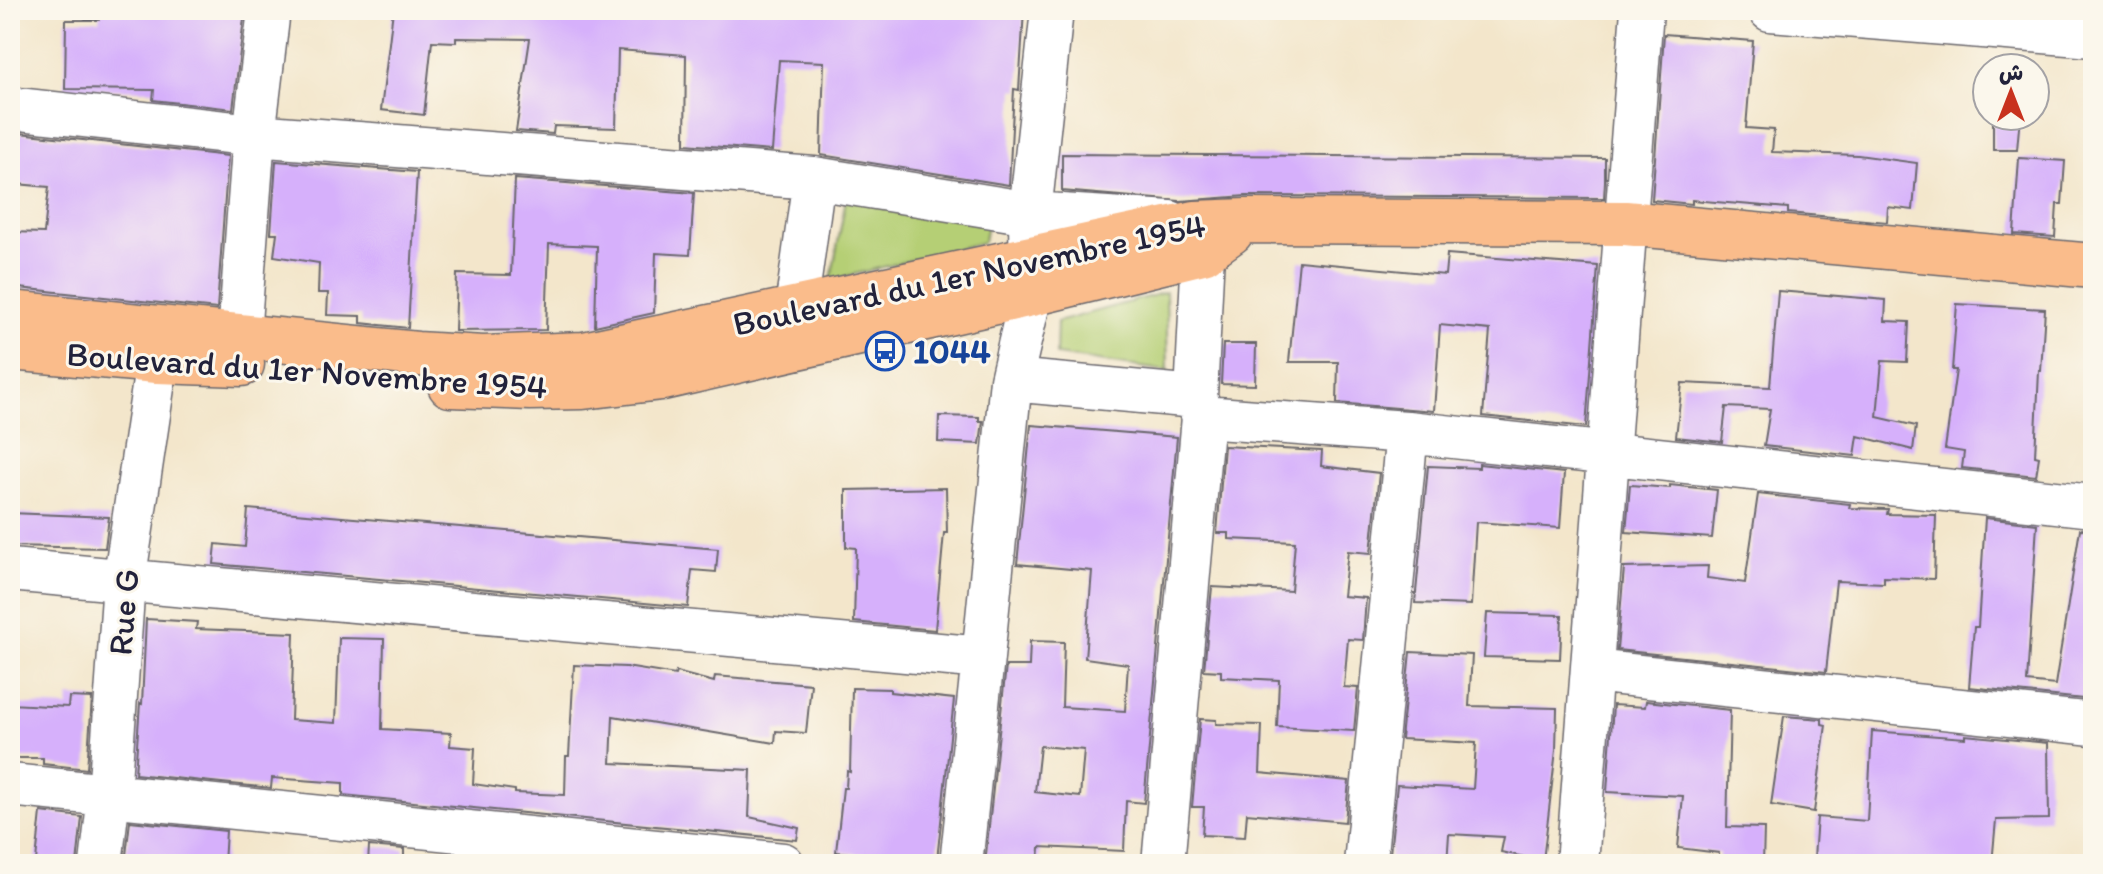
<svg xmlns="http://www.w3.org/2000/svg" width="2103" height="874" font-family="Itim,'Playpen Sans Arabic',sans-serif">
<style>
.green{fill:#b5cf74;stroke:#6c7858;stroke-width:2}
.building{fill:#d6b0fb;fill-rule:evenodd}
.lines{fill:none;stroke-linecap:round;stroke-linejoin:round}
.minor-casing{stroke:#6b676d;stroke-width:45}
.major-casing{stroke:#6b676d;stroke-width:47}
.minor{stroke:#fff;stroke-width:42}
.major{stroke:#fabc8b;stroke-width:44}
.labels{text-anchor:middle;stroke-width:6;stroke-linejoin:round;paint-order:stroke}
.street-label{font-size:34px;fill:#22223b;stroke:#fbf7ec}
.transit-label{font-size:34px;font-weight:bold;fill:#164399;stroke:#fbf7ec;text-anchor:start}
</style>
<rect width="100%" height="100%" fill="#fbf7ec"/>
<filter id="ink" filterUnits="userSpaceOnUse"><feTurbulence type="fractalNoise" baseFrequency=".0125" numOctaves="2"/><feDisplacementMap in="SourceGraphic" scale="16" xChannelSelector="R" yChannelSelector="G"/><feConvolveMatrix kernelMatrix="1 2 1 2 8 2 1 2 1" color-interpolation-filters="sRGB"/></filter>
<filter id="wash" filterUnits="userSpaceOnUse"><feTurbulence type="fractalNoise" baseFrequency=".006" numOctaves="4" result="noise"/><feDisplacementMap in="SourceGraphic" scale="32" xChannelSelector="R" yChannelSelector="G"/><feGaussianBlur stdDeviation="1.8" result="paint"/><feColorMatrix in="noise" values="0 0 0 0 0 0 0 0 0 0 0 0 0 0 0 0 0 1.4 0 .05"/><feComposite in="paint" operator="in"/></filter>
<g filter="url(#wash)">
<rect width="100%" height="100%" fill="#f3e6cb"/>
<path class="green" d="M848 188 990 204 984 242 831 280Z
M1166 292 1168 371 1056 355 1057 322Z"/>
<g id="blocks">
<path class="building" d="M100 10H245L233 109 153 100 154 90 65 89 66 20H99Z
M393 10H1024L1019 90 1014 89 1009 185 821 155 824 62 779 60 772 151 685 144 686 55 618 50 616 128 554 126 553 134 516 131 530 39 456 38V42L432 41 424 115 381 110Z
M1664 34 1753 41 1746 128 1774 130 1772 152 1858 155 1917 163 1913 210 1888 207 1887 222 1788 213V208L1692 200V204L1652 200Z
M1993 116H2020L2017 150H1993Z
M10 132 228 156 217 309 10 287V232L44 233 49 187 17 184 18 173H10Z
M1062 154 1605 158V181L1604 198 1246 196 1180 201 1062 191Z
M2019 158 2065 161 2062 204H2057L2055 237 2014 234Z
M276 161 417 172 408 328 361 323V316L327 315 328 293H318L319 263 274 256 277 233H271Z
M515 179 694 193 690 255 656 253 654 313 595 326 597 246 549 244 546 330 455 331 457 274 511 275Z
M1447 254 1598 266 1586 427 1483 416 1490 330 1440 325 1434 411 1337 403 1338 362H1289L1299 261 1445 275Z
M1778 291 1886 300 1885 321 1909 322 1907 362 1882 361 1877 417 1916 426 1913 450 1858 436 1855 456 1764 446 1770 409 1726 407 1722 442 1676 437 1682 383 1770 387Z
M1957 304 2045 309 2041 371H2039L2035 456 2039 457 2036 476 1962 468 1964 452 1945 449 1956 370H1952Z
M1223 344H1256L1255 385 1221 384Z
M939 416 979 417V421H983L980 444 938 442Z
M1031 425 1177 437 1144 803 1126 801 1124 851 1040 847 1039 864H985L1006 666H1029L1030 641 1064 642 1062 707 1125 711 1128 664 1085 658 1092 571 1017 564ZM1040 746 1084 750 1080 797 1035 792Z
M1224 446 1322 451 1321 466 1379 473 1371 553 1348 551 1343 596 1366 598 1363 640 1348 639 1344 687 1358 688 1354 731 1277 727 1279 680 1221 677V671L1204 670 1212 587 1291 591 1295 542 1229 539V533H1217Z
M1479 464 1564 473 1560 528 1476 522 1471 605 1415 603 1428 466 1479 468Z
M1630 485 1670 488V485L1717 490 1712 538 1626 532Z
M946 488 947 533H944L935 630 854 622 856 548 846 547V490Z
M1758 494 1850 504 1849 508 1888 509 1887 514 1936 515 1934 579 1884 577V583L1836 581 1826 672 1617 650 1624 568 1708 566 1707 578 1745 583Z
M248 509 718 549 716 572 692 570 688 607 214 564 216 544 245 547Z
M10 513 109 517 105 548 10 546Z
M1985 518 2037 524 2027 682 2055 685 2080 529 2093 530V700L1969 687 1974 627H1978Z
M1487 613 1562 615 1560 659 1484 657Z
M146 619 197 622 196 629 294 633 291 720 336 723 339 638 384 639 382 729 451 733 450 746 475 748 473 784 515 790V793L565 795 566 756H569L574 665 626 667 675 675 676 672 714 682 715 676 811 684 806 733 776 731 775 743 613 716 611 763 751 770 749 817 799 828 797 840 343 795V783L272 778 271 788 135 774 140 703 142 704Z
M1410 652 1472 655 1469 706 1557 708 1556 750 1543 861 1501 852 1504 837 1449 834 1447 864H1389L1397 785 1473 789 1476 743 1401 739Z
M852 688 890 689V692L954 699 937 860 836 852 843 788H846L847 771 850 772Z
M69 697 92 698 87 769 43 764V758H10V704L68 707Z
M1646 701 1730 710 1727 827 1764 828 1763 864H1719V853L1678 848 1683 796 1607 792 1613 705 1645 707Z
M1784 716 1822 719V724L1826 725 1814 812 1771 805Z
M1200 719 1216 720V724L1262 725 1260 773 1349 781 1345 822 1247 813 1245 837 1202 835 1204 807H1192Z
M1872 731 1965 738V735L2048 743 2049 819 1996 820 1992 864H1824V858H1814L1817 817 1867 821Z
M41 812 82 817 77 864 36 861Z
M130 821 226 831 224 864H125Z
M369 846 404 849V864H368Z"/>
</g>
</g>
<g filter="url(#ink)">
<use href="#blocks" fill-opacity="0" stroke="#6b676d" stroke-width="2"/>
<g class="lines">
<defs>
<path id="minor" d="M1770 10 2093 36
M10 108 254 135 814 178 1030 213 1170 222
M796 309 814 178
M239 336 254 135 269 10
M1011 380 1196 397 1203 417 1407 432 2093 506
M1196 397 1203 252
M10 570 983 658 961 864
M983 658 1011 380 1031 294 1030 213 1052 10
M1592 671 2093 724
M10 785 783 864
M101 864 109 795 124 582 157 361
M1163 864 1203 417
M1365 864 1407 432
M1577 864 1642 10"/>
<path id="major" d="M10 313 417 354 483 358 584 354 1195 223 1246 221 1625 223 2093 266
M10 348 157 361 242 364
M450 385 530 388 583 387 662 378 1031 294 1203 252 1231 232"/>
</defs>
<use href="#minor" class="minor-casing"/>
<use href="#major" class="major-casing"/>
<use href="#minor" class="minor"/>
<use href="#major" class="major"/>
</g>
</g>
<defs>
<symbol id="bus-ring" viewBox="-11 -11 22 22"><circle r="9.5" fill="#fbf7ec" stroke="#1a4fb4" stroke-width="1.5"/><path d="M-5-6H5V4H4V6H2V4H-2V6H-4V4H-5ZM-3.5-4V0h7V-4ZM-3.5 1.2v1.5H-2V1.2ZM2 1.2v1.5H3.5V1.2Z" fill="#1a4fb4"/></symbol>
</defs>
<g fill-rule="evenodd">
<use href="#bus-ring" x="863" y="329" width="44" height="44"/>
</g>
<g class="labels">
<g class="street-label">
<text transform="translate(969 274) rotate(-12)" y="12">Boulevard du 1er Novembre 1954</text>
<text transform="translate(307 370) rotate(4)" y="12">Boulevard du 1er Novembre 1954</text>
<text transform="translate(123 612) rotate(-85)" y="12">Rue G</text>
</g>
<g class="transit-label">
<text x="913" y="363">1044</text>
</g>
</g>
<rect width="2103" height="874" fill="none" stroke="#fbf7ec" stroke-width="40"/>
<g transform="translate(2011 92)"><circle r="38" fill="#fbf7ec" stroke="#a4a2a5" stroke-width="2"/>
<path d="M0-6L14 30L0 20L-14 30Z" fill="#c8321e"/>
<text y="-12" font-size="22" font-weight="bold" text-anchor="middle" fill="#22223b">ش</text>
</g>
</svg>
